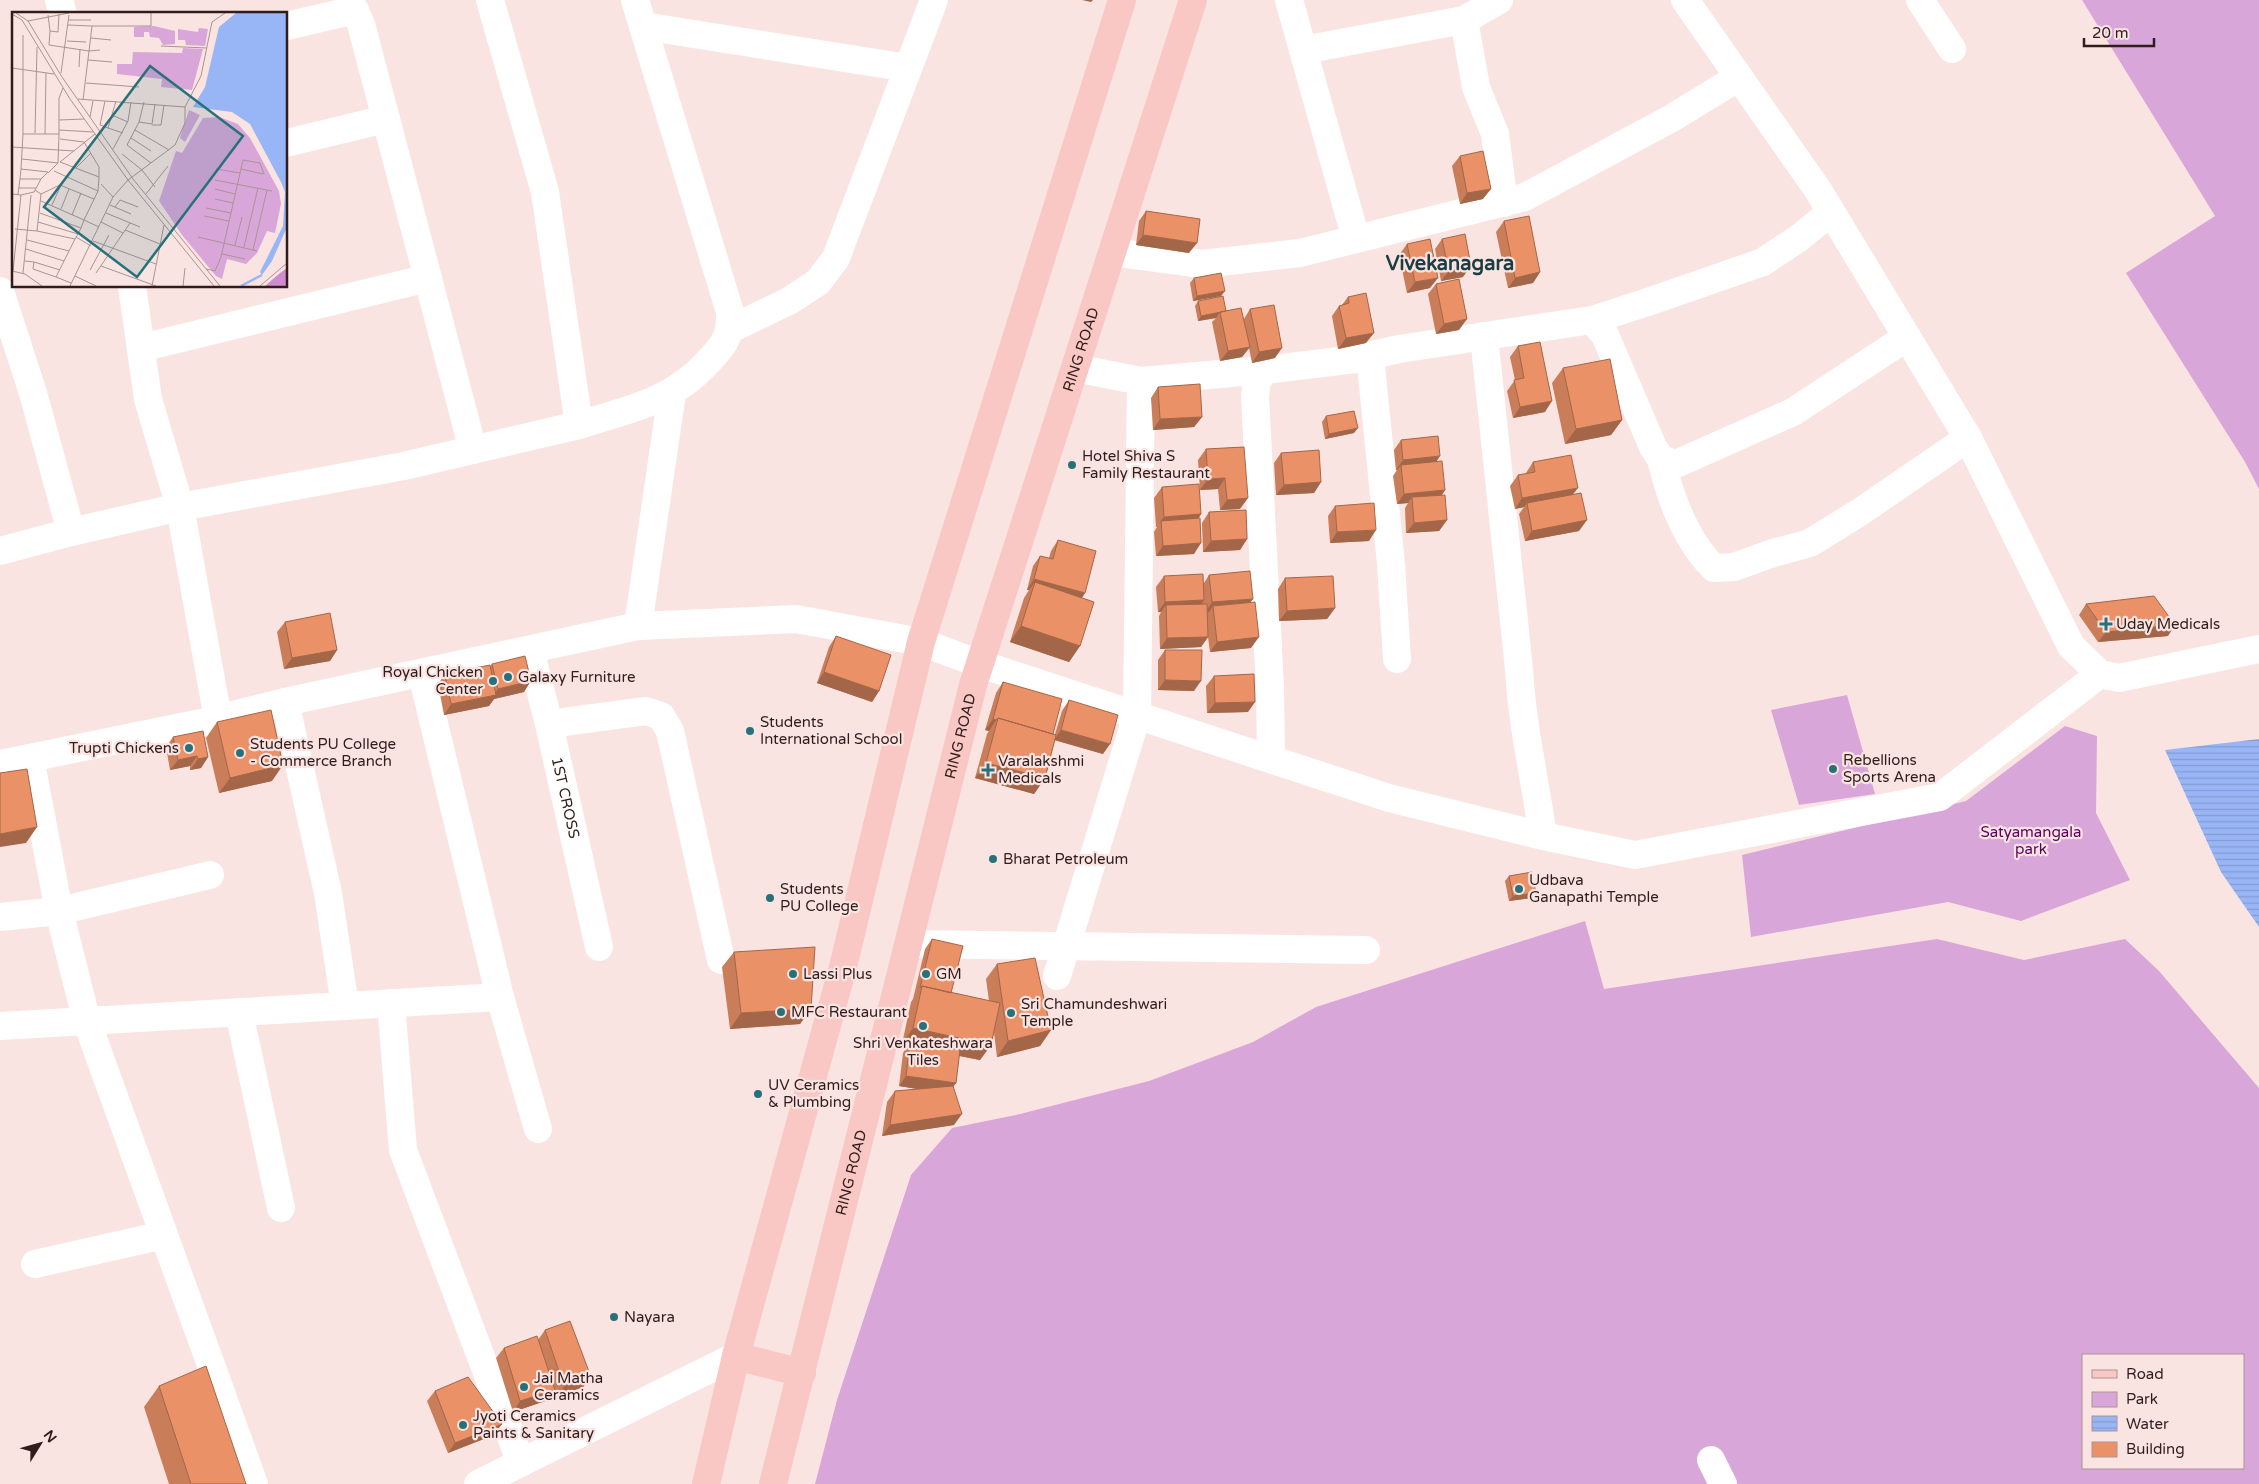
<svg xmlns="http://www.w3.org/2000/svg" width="2259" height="1484" font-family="'Varela Round',sans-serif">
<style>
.green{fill:#d9a6da;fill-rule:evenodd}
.water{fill:url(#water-rules)}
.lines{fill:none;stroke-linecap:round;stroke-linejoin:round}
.minor{stroke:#fff;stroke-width:28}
.major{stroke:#f9c8c4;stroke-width:28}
.wall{fill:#c97d59}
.shaded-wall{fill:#a46648}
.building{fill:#ea9167;stroke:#a46648}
.poi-dot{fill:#277179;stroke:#fae4e2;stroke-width:2}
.labels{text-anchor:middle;stroke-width:4.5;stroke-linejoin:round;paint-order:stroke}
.street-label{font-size:15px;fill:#301d1b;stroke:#fae4e2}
.poi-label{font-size:15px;fill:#301d1b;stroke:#fae4e2;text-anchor:start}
.park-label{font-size:15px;fill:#5a025e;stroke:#fae4e2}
.district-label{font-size:20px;font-weight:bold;fill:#1b3d41;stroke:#fae4e2}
.inset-river{fill:none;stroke:#98b5f5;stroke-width:2.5}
.inset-road{fill:none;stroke:#a99492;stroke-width:1}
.view{fill:#277179;fill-opacity:0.15;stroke:#277179;stroke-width:2.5}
.inset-edge{fill:none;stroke:#301d1b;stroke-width:2.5}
</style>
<defs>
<pattern id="water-rules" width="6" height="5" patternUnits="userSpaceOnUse" patternTransform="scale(1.25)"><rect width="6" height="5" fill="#98b5f5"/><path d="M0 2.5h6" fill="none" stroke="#839bd1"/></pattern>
</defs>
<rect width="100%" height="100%" fill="#fae4e2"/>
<path class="green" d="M2082 0H2259V489L2245 462 2126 273 2215 216Z
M1847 695 1875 794 1799 805 1771 710Z
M2065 726 2097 736 2096 813 2130 880 2021 921 1948 902 1751 937 1742 855 1966 801Z
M1585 921 1604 989 1937 939 2024 960 2125 939 2159 971 2259 1088V1484H815L837 1400 911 1175 952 1128 1020 1114 1149 1081 1253 1042 1316 1007ZM2083 1355H2243V1468H2083Z"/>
<path class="water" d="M2259 739V927L2221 872 2165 750Z"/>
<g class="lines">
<g class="minor">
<path d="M59 0 63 14"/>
<path d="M349 0 361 24 473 450"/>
<path d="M1289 0 1303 50 1464 20 1499 0"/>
<path d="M1685 0 1818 190 1968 438 2071 646 2100 674 2119 678 2259 649"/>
<path d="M1920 0 1952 49"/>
<path d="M1464 20 1476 87 1495 134 1504 203"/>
<path d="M286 26 355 10"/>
<path d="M643 26 908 68"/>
<path d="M1303 50 1356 239"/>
<path d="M286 143 386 119"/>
<path d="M1112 252 1202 264 1300 253 1525 197 1672 118 1739 77"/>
<path d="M0 291 33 393 71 532 0 551"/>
<path d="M1592 320 1605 335 1653 447 1661 459 1676 464 1793 412 1907 337"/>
<path d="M731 329 789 301 818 282 836 258 934 0"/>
<path d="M1484 336 1519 669C1522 725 1535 780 1543 836"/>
<path d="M141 348 428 278"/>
<path d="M1370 356 1391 564 1397 659"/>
<path d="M1075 368 1141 381 1265 370"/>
<path d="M579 425C630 409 670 403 708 362 724 345 731 337 730 312L635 0"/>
<path d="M1661 459C1670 497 1685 540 1714 568L1734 567 1773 553 1810 543 1860 512 1968 438"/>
<path d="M71 532 180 507 148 399 132 286"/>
<path d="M638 626 672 393"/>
<path id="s1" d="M530 650 549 724 599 947"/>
<path d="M422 674 500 997 538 1129"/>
<path d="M285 702 328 893 345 1006"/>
<path d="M218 719 180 507 404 466 579 425 545 192 490 0"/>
<path d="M549 724 646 711 661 716 670 731 721 960"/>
<path d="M30 758 59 911 87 1022 254 1484"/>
<path d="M1271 759 1270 687 1255 396 1257 381 1265 370 1356 359 1399 349 1592 320 1648 302 1763 262 1799 238 1831 212"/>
<path d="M0 764 201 723 285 702 638 626 796 619 921 642 980 664 1389 798 1543 836 1635 855 1940 797 2100 674"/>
<path d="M0 917 59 911 210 875"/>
<path d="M909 944 1366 950"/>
<path d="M1057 976 1137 715 1141 381"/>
<path d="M391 1003 403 1150 521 1463"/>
<path d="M239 1012 281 1208"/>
<path d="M0 1026 500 997"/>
<path d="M35 1264 164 1235"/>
<path d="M1711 1460 1723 1484"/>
<path d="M478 1484 736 1356"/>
</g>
<g class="major">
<path d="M736 1356 802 1373"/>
<path d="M706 1484 736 1356 843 967 921 642 1122 0"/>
<path id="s2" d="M773 1484 973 685 1193 0"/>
</g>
</g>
<path class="wall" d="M1460 156 1483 199 1460 204 1452 166Z
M1146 211 1189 253 1136 245 1139 221Z
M1504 221 1540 272 1533 283 1508 288 1496 232Z
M1442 239 1463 277 1441 281 1435 249Z
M1407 244 1430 288 1407 293 1399 255Z
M1194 278 1221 296 1193 301 1190 283Z
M1436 284 1459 330 1436 334 1428 294Z
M1348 297 1366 343 1338 349 1332 316 1339 306 1342 305Z
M1198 301 1226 311 1244 319 1250 309 1275 358 1252 363 1249 348 1242 357 1220 361 1212 322 1216 318 1198 321 1195 306Z
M1518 346 1545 412 1513 418 1507 391 1515 380 1510 357Z
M1563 368 1622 420 1611 435 1565 444 1552 383Z
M1158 387 1202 417 1194 427 1153 430 1151 398Z
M1326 416 1354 433 1325 439 1322 422Z
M1401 440 1437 462 1445 490 1442 495 1447 520 1439 531 1406 533 1405 508 1408 503 1397 504 1393 476 1397 470H1396L1394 450Z
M1244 447 1240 509 1220 510 1218 489 1200 490 1198 460 1206 449Z
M1281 453 1321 482 1314 493 1276 495 1274 463Z
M1533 462 1573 495 1579 531 1525 541 1519 514 1524 507 1515 509 1510 486 1518 475 1526 474V473Z
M1162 487 1201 514 1198 519 1194 554 1156 556 1154 532 1157 527H1156L1154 498Z
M1335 506 1369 541 1330 543 1328 516Z
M1209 512 1247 539 1240 550 1203 552 1202 523Z
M1058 540 1085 593 1082 598 1080 646 1069 662 1010 642 1024 598 1029 590H1027L1033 566 1040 556 1049 558 1051 551Z
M1209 575 1253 599 1250 602 1251 648 1210 652 1208 637 1201 647 1160 649 1159 616 1161 612H1158L1156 587 1164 576 1204 583Z
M1285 578 1335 608 1327 619 1279 621 1278 589Z
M2086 604 2168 636 2098 642 2079 615Z
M285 622 337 650 330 661 284 669 277 632Z
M836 636 879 691 872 702 817 683 829 647Z
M1165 650 1194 691 1158 690V660Z
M492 664 524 692 494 699 489 706 444 715 438 684 445 674 490 666Z
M1214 676 1248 712 1207 713 1206 686Z
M1003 682 1053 734H1055L1062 711 1069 700 1103 754 1055 740 1045 778 1034 794 975 778 987 734 989 731 985 730 996 693Z
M217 722 272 781 219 793 206 738Z
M173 737 208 757 201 768 190 770V766L170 770 166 747Z
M1509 876 1532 898 1509 901 1505 881Z
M932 939 951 993 989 1001 986 979 997 964 1051 1030 1040 1046 997 1057 994 1033 991 1045 980 1060 959 1056 956 1083 953 1086 954 1125 882 1136 887 1102 895 1091 917 1089 899 1086 903 1053 908 1045 902 1044 911 1002 913 999 925 949Z
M734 952 811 1009 800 1024 730 1029 722 967Z
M545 1330 591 1377 583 1387 557 1397 555 1390 548 1400 513 1412 496 1358 504 1348 538 1340Z
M159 1386 246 1484H169L144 1407Z
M435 1391 494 1435 448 1453 427 1401Z"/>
<path class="shaded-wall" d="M1082 0H1093L1091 2Z
M1491 189 1483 199 1460 204 1467 193Z
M1143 235 1197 243 1189 253 1136 245Z
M1471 266 1463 277 1441 281 1449 271Z
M1540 272 1533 283 1508 288 1515 278Z
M1438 278 1430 288 1407 293 1415 282Z
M1225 291 1221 296 1193 301 1197 296Z
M1220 312 1216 318 1198 321 1201 316Z
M1467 319 1459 330 1436 334 1444 324Z
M1374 333 1366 343 1338 349 1346 338Z
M1250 347 1242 357 1220 361 1228 351Z
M1282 348 1275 358 1252 363 1259 352Z
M1552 401 1545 412 1513 418 1520 407Z
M1202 417 1194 427 1153 430 1160 419Z
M1622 420 1611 435 1565 444 1576 429Z
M1358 428 1354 433 1325 439 1329 434Z
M1440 456 1433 467 1401 465 1397 470H1396L1403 460Z
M1225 478 1218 489 1200 490 1208 479Z
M1321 482 1314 493 1276 495 1284 485Z
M1578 488 1570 498 1527 503 1524 507 1515 509 1522 498Z
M1445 490 1438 500 1412 497 1408 503 1397 504 1404 494Z
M1248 498 1240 509 1220 510 1227 500Z
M1201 514 1194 525 1161 521 1156 527 1164 517Z
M1447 520 1439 531 1406 533 1414 523Z
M1587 520 1579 531 1525 541 1532 531Z
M1376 530 1369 541 1330 543 1337 532Z
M1247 539 1240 550 1203 552 1211 541Z
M1201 543 1194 554 1156 556 1163 546Z
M1034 579 1085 593 1078 603 1035 582 1029 590H1027Z
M1253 599 1245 609 1213 606 1209 612 1205 613 1212 602Z
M1204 600 1197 611 1166 605 1161 612H1158L1165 602Z
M1335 608 1327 619 1279 621 1287 611Z
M2175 625 2168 636 2098 642 2106 632Z
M1021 626 1080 646 1069 662 1010 642Z
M1208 637 1201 647 1160 649 1167 638Z
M1259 637 1251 648 1210 652 1217 642Z
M337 650 330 661 284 669 292 658Z
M824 672 879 691 872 702 817 683Z
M1165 680 1201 681 1194 691 1158 690Z
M531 681 524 692 494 699 489 706 444 715 451 704 493 696 498 689Z
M1255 702 1248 712 1207 713 1215 703Z
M993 719 996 720 989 731 985 730Z
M1061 730 1110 744 1103 754 1054 740Z
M197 756 190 766 170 770 178 760Z
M208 757 201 768 190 770 198 759Z
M986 763 1045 778 1034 794 975 778Z
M283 765 272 781 219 793 230 778Z
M37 827 26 843 0 847V834Z
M1536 893 1532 898 1509 901 1513 896Z
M811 1009 800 1024 730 1029 741 1013Z
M913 1028 991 1045 980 1060 910 1046V1043L908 1045 902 1044Z
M1051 1030 1040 1046 997 1057 1008 1041Z
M906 1076 956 1083 948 1094 899 1086Z
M962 1114 954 1125 882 1136 890 1125Z
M591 1377 583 1387 557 1397 564 1386Z
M555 1390 548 1400 513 1412 520 1401Z
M502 1424 494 1435 448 1453 455 1443Z"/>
<path class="building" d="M1483 151 1491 189 1467 193 1460 156Z
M1146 211 1200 219 1197 243 1143 235Z
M1529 216 1540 272 1515 278 1504 221Z
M1465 234 1471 266 1449 271 1442 239Z
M1430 239 1438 278 1415 282 1407 244Z
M1221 273 1225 291 1197 296 1194 278Z
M1459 279 1467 319 1444 324 1436 284Z
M1366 293 1374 333 1346 338 1339 306 1349 303 1348 297Z
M1223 296 1226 311 1201 316 1198 301Z
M1274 305 1282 348 1259 352 1250 309Z
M1241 308 1250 347 1228 351 1220 312Z
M1540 342 1552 401 1520 407 1514 380 1524 378 1518 346Z
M1610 359 1622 420 1576 429 1563 368Z
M1200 384 1202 417 1160 419 1158 387Z
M1354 411 1358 428 1329 434 1326 416Z
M1438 436 1440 456 1403 460 1401 440Z
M1244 447 1248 498 1227 500 1225 478 1208 479 1206 449Z
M1319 450 1321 482 1284 485 1281 453Z
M1571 455 1578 488 1522 498 1518 475 1535 472 1533 462Z
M1442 461 1445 490 1404 494 1401 465Z
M1199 484 1201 514 1164 517 1162 487Z
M1581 493 1587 520 1532 531 1527 503Z
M1445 495 1447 520 1414 523 1412 497Z
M1374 503 1376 530 1337 532 1335 506Z
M1246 510 1247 539 1211 541 1209 512Z
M1200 518 1201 543 1163 546 1161 521Z
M1058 540 1096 551 1085 593 1034 579 1040 556 1053 559Z
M1250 571 1253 599 1212 602 1209 575Z
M1203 574 1204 600 1165 602 1164 576Z
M1333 576 1335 608 1287 611 1285 578Z
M1035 582 1094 602 1080 646 1021 626Z
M2154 596 2175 625 2106 632 2086 604Z
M1255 602 1259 637 1217 642 1213 606Z
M1207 604 1208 637 1167 638 1166 605Z
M330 613 337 650 292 658 285 622Z
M836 636 891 655 879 691 824 672Z
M1165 650H1202L1201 681 1165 680Z
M525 656 531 681 498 689 492 664Z
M490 665 496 695 451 704 445 674Z
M1254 674 1255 702 1215 703 1214 676Z
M1003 682 1062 699 1053 734 998 718 996 720 993 719Z
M1069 700 1118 715 1110 744 1061 730Z
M271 710 283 765 230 778 217 722Z
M998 718 1056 735 1045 778 986 763Z
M203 731 208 757 198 759 197 756 178 760 173 737Z
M27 769 37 827 0 834V773Z
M1532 872 1536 893 1513 896 1509 876Z
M932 939 963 946 951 993 922 986 920 988Z
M815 947 811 1009 741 1013 734 952Z
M1035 958 1051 1030 1008 1041 997 964Z
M922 986 1000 1003 991 1045 913 1028Z
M910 1043 960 1050 956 1083 906 1076Z
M953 1086 962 1114 890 1125 895 1091Z
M570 1321 591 1377 564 1386 545 1330Z
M537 1336 555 1390 520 1401 504 1348Z
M206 1366 246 1484H191L159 1386Z
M468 1377 502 1424 455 1443 435 1391Z"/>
<g class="poi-dot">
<circle cx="1072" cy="465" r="5"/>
<path d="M2103.5 616.5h5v5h5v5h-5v5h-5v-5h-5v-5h5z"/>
<circle cx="508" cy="677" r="5"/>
<circle cx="493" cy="681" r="5"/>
<circle cx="750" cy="731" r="5"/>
<circle cx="189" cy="748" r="5"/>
<circle cx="240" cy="753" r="5"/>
<circle cx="1833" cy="769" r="5"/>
<path d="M985.5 762.5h5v5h5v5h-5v5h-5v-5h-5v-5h5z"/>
<circle cx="993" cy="859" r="5"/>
<circle cx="1519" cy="889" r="5"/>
<circle cx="770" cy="898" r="5"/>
<circle cx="793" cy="974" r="5"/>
<circle cx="926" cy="974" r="5"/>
<circle cx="781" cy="1012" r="5"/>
<circle cx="1011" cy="1013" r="5"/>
<circle cx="923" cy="1026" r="5"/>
<circle cx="758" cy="1094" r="5"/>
<circle cx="614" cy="1317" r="5"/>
<circle cx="524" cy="1387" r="5"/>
<circle cx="463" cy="1425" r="5"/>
</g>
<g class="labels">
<g class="street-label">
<text dy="5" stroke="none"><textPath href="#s2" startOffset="1176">RING ROAD</textPath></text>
<text dy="5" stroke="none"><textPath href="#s2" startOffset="771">RING ROAD</textPath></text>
<text dy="5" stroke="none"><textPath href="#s1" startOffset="152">1ST CROSS</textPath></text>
<text dy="5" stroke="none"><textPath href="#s2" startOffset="321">RING ROAD</textPath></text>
</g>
<g class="poi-label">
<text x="1082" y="461">Hotel Shiva S<tspan x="1082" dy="17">Family Restaurant</tspan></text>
<text x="2116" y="629">Uday Medicals</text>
<text x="483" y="677" text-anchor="end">Royal Chicken<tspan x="483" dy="17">Center</tspan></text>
<text x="518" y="682">Galaxy Furniture</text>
<text x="760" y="727">Students<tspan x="760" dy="17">International School</tspan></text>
<text x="250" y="749">Students PU College<tspan x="250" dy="17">- Commerce Branch</tspan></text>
<text x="179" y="753" text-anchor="end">Trupti Chickens</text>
<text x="1843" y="765">Rebellions<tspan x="1843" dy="17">Sports Arena</tspan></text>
<text x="998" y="766">Varalakshmi<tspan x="998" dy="17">Medicals</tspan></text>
<text x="1003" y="864">Bharat Petroleum</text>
<text x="1529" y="885">Udbava<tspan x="1529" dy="17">Ganapathi Temple</tspan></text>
<text x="780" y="894">Students<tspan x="780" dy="17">PU College</tspan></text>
<text x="803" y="979">Lassi Plus</text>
<text x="936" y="979">GM</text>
<text x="1021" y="1009">Sri Chamundeshwari<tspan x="1021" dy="17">Temple</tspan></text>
<text x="791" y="1017">MFC Restaurant</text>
<text x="923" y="1048" text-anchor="middle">Shri Venkateshwara<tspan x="923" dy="17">Tiles</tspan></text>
<text x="768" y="1090">UV Ceramics<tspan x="768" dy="17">&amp; Plumbing</tspan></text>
<text x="624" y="1322">Nayara</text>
<text x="534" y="1383">Jai Matha<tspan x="534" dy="17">Ceramics</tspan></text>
<text x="473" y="1421">Jyoti Ceramics<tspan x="473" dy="17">Paints &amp; Sanitary</tspan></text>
</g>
<g class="park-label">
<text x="2031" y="837">Satyamangala<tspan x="2031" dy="17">park</tspan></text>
</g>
<g class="district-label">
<text x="1450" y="270">Vivekanagara</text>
</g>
</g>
<g transform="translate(12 12)">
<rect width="275" height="275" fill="#fae4e2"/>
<path d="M142 14 163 19V32L151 33 147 26 138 25 137 20H132V25H122V15ZM187 16 196 17 193 34 174 33 173 28H166V17L186 20ZM171 36 191 37 180 78 149 75 150 67 105 62V52H120L121 40 170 41ZM177 98 188 103 173 130 168 126ZM207 105 226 112 238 126 267 179 269 192 263 221 255 219 245 241 234 252 215 247 210 267 204 264 170 223 147 189 164 139 170 141 191 106Z" fill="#d9a6da"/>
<path d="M275 256V274H253L268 261Z" fill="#ce8bd0"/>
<path d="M224 1H275V215L260 249 250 263 248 260 271 214 273 180 269 170 238 112 220 100 181 95 193 75 207 15Z" fill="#98b5f5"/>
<path class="inset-river" d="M229 274 250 263"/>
<path class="inset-road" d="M4 1 16 9 50 65 121 167 208 274M0 2 10 8 58 87 116 168 202 274M36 3 38 19 46 20 47 2M57 8H79M16 9 57 1M56 13 80 14 77 39 88 38M80 14H139V1M38 19 37 33 77 39 71 88M79 26 99 28M55 29 74 30M149 34 195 36M76 48 100 50M67 55 68 37M0 56 42 62M49 61 57 3M74 71 127 75M66 87 173 95 189 64 200 10 213 1M132 90 127 110 115 133 139 151M102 104 116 110M78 105 81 89M47 108 72 107M127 110 140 112 143 92M88 113 96 116 104 89M88 113 93 89M140 113H149L152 93M96 116 111 121M47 118 81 120M123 118 157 138M23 121 25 35M11 122V23M33 122 34 61M119 126 139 139M48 127 72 130 87 155V165M0 135 62 139M101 137 116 109 119 90M110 142 130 158 143 175M10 147 46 151 36 161M48 150 87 165 86 179M48 150 83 122M46 151 47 122M64 156 79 141M9 157 11 122H47V86L51 76M204 157 228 161M229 157 251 162M42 159 86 179 72 208 87 215M8 167 9 157 36 160 29 167M203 168 260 179M89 172 101 185M7 176H24M203 177 223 182M0 182 9 183 1 259M6 182 8 167H29L22 180 9 183M29 182 48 173 82 187M134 182 156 154M203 187 221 191M29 189 72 208 69 216M40 193 49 173M98 193 119 202M103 195 108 188 126 195M194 196 219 201M49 197 57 177M28 201 69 216 66 222M94 201 128 215M60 203 69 181M192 204 217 209M26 210 66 222 63 227M89 210 111 221M3 217 25 219 29 182 23 178M113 218 148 232M64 225 79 234M186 225 245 239M15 228 57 239M81 229 144 252M223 233 230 205M232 235 246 176M14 237 52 249M241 238 255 178M210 242 233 247M13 249 22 250 21 257 44 265 63 227 25 219M22 250 48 258M89 254 144 274M194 257 203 259 209 245 231 148 248 151 252 162M78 258 97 223M0 259 13 262 30 274M11 261 19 183M84 261 118 211M63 264 84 274M44 265 59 271M58 274 101 185 116 168 163 133 173 111V95M140 274 152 213M171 274 173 256M248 274 275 251"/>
<path class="view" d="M138 54 231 124 125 265 32 195Z"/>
<rect width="275" height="275" class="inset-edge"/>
</g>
<rect x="2082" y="1354" width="162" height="115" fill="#fae4e2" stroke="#a99492"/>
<rect x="2092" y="1370" width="25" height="8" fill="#f9c8c4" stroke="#a99492"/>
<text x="2126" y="1379" font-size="15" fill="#301d1b">Road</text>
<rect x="2092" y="1392" width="25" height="15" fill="#d9a6da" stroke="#a99492"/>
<text x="2126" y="1404" font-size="15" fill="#301d1b">Park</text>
<rect x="2092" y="1416" width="25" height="15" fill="url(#water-rules)" stroke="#a99492"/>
<text x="2126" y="1429" font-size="15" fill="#301d1b">Water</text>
<rect x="2092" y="1442" width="25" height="15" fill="#ea9167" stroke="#a99492"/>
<text x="2126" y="1454" font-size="15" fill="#301d1b">Building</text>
<g transform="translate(40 1444) rotate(53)" stroke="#fae4e2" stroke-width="4" paint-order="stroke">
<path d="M0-4L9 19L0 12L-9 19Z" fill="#301d1b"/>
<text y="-8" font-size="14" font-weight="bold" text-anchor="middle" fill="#301d1b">N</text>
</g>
<path d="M2084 38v8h70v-8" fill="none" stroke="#301d1b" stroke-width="2.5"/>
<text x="2092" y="38" font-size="15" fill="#301d1b" stroke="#fae4e2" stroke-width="4" paint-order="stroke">20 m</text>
</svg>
